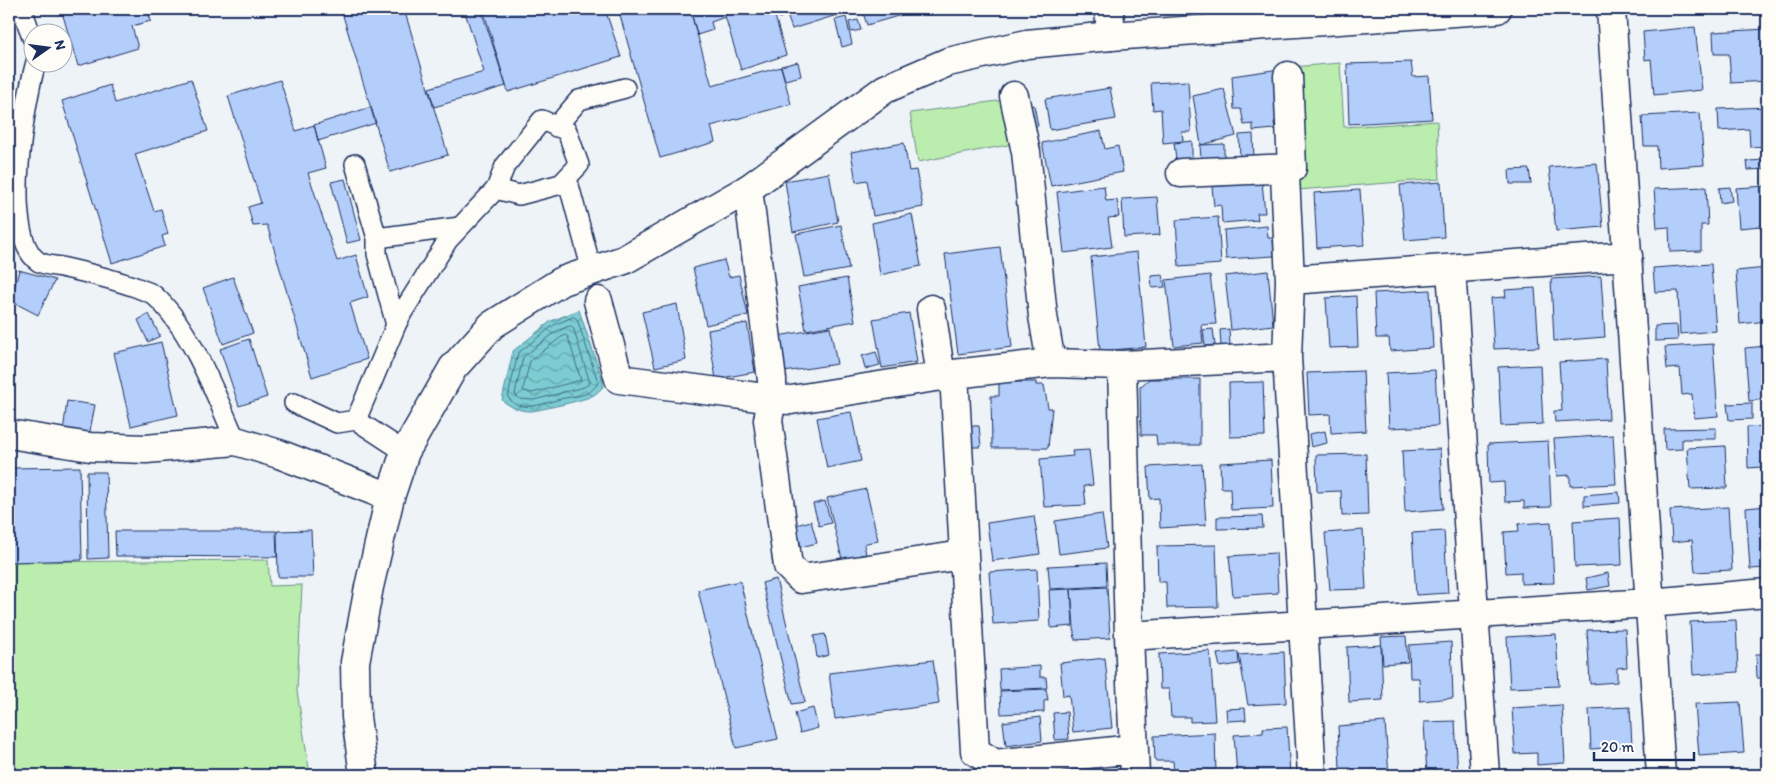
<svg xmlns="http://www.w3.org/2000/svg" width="1776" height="784" font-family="Itim,sans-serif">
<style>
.green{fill:#baedae;stroke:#6a8e86}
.water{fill:url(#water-waves);stroke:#558da3}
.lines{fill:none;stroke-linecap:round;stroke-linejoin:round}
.shore{stroke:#416e8c;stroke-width:1}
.building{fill:#b4cefc;stroke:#1b2f5e}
.service-casing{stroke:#1b2f5e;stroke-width:22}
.minor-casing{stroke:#1b2f5e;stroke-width:31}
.tertiary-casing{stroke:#1b2f5e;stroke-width:31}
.service{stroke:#fdfcf7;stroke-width:19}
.minor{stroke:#fdfcf7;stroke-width:28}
.tertiary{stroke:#fdfcf7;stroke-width:28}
</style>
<defs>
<pattern id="water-waves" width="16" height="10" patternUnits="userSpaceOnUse" patternTransform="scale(1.25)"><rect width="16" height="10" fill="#7bccd1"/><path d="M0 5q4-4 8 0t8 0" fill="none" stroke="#64a6ad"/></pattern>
</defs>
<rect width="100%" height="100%" fill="#eef3f8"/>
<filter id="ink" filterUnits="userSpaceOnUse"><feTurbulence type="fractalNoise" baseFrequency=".02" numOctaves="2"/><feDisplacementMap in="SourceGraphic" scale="10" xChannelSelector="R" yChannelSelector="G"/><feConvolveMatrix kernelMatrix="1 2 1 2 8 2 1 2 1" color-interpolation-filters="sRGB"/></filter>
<g filter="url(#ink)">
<path class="green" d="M1340 63 1344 127 1437 121 1440 179 1297 190 1292 67Z
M1005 100 1013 144 918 162 910 113Z
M268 560 270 586 302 585 297 691 310 775H9V562Z"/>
<path class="water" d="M579 310 603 381V387C599 391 595 395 590 397 587 399 533 412 530 411 519 411 510 407 502 400L513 351 551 321Z"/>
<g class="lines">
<path class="shore" d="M574 317 577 319 598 382 597 385C594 388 591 391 588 393 581 396 571 397 564 398 547 402 519 415 508 397L518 353 554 325Z
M570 326 573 327 590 383 584 387 534 400 520 399 516 396 515 394 523 357 557 331Z
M566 335 568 337 581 380 532 393 524 391 523 389 530 361 560 338Z"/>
</g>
<path class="building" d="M61 9H147L151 21 132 26 138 48 78 66Z
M341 9H404L448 155 390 172Z
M464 9H481L506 86 434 107 429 88 484 72Z
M483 9H605L621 57 508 92Z
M630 9H690L712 86 781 67 791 104 711 126 715 142 660 158 619 12Z
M690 9H723L725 17 711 22 713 30 697 35Z
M723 9H773L786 55 741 70Z
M777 9H856L792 29 787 15 779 18Z
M862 9H922L867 25Z
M924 9H947L926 15Z
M846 17 852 44 842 47 835 20Z
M858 20 861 30 851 32 849 22Z
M1695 27 1702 90 1654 95 1651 59 1645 60 1643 32Z
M1767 29V81L1731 83 1729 54H1714L1713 32Z
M798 62 801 76 785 80 781 66Z
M1411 62 1413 77 1429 76 1432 119 1349 124 1347 64Z
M1280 69 1285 121 1274 122 1275 129 1253 131V124L1244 125 1241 109H1234L1232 76Z
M191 79 208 131 135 154 154 211 161 209 168 234 162 236 165 246 112 263 62 101 110 85 115 103Z
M280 80 296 131 314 125 326 168 308 173 337 261 356 255 368 297 350 303 367 359 312 377 267 225 253 226 248 207 261 203 228 96Z
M1188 81 1191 132H1182L1183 141 1163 143 1161 109 1153 110 1151 83Z
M1110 88 1116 119 1050 130 1045 99Z
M1224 89 1236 136 1201 145 1193 96Z
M1034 105 1038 126 1027 128 1023 107Z
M371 107 376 123 318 141 314 125Z
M1767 107V146L1750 147 1749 129 1719 131 1718 109Z
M1700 113 1704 165 1658 168 1657 146H1644L1642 116Z
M1101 131 1105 149 1118 146 1123 172 1051 186 1042 143Z
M1253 134 1254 158H1240L1239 135Z
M1192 141V159L1176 160 1174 143Z
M904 143 909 171 916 170 923 207 873 216 867 180 856 182 851 152Z
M1224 144V158L1201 159 1200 145Z
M1767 160V169L1748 170 1747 161Z
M1597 163 1603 227 1556 231 1549 167Z
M1529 169 1531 184H1510L1509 170Z
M829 173 838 222 793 232 785 181Z
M345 179 361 240 347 243 331 182Z
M1262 182 1265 213H1257L1258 220 1222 223 1221 205 1214 206 1212 187Z
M1441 182 1444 237 1405 240 1400 185Z
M1104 186 1106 201 1117 200 1119 217 1108 218 1112 247 1064 253 1057 192Z
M1767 186V237L1762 238 1761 226 1739 228 1736 188Z
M1706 187 1708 225H1701V251L1670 252 1669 227 1657 228 1654 189Z
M1730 187 1732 201 1720 203 1719 188Z
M1360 190 1364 245 1317 248 1314 193Z
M1157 197 1160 235 1124 237 1122 199Z
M912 214 921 266 880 275 872 223Z
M1218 217 1221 264 1179 267 1176 220Z
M841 225 849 269 804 277 796 234Z
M1267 226 1268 238H1273L1274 256 1226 259 1224 230Z
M1000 247 1012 347 958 354 945 254Z
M1137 252 1146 347 1100 351 1091 257Z
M724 260 729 277 739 275 748 315 706 325 693 268Z
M1711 264 1716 331 1680 334 1678 291 1655 292 1653 268Z
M1767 268V321L1740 324 1736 271Z
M19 270 55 280 38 315 11 301Z
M1268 271 1273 325 1231 330 1225 276Z
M1163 275 1165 287 1152 288 1151 276Z
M1210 275 1216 324 1201 325 1203 343 1174 346 1166 280Z
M1601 276 1605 337 1554 341 1551 279Z
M233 277 253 333 223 344 203 288Z
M847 278 855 321 806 330 798 287Z
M1535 288 1539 347 1494 349 1491 298 1506 297 1505 290Z
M1430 290 1433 348 1390 351 1389 338H1376L1374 293Z
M1356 296 1358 347 1329 348 1326 298Z
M677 304 686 360 655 367 642 312Z
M909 313 917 362 882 368 873 319Z
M149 314 160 336 148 342 138 320Z
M747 323 755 372 716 379 708 330Z
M1677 325 1678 340 1655 341V326Z
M830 327 837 364 784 372 778 336Z
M1213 329 1215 345 1205 346 1203 330Z
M1229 329 1230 345 1221 346 1220 330Z
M249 339 267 397 239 406 220 349Z
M161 342 178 415 131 426 114 353Z
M1713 344 1718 416 1694 418 1692 394 1682 395 1680 368 1667 369 1665 347Z
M1767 346V399L1749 401 1745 348Z
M876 352 880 365 865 369 862 356Z
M1606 359 1609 419 1555 422 1554 411H1562L1559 362Z
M1540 365 1543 424 1501 426 1498 367Z
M1435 370 1438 426 1389 428 1386 373Z
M1363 371 1366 431 1331 433 1330 414 1309 415 1307 373Z
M1149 379H1200V445H1157L1156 435H1141L1140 387Z
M999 382H1036V385H1044L1048 408H1052L1048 448H992L991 396H999Z
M1263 382 1265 436 1230 437 1229 383Z
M67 401 95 405 89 436 63 432Z
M1752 403V419L1729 420 1727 404Z
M851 412 861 461 827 468 817 418Z
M971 426H979L981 447H971Z
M1767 426V486H1762L1761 467 1748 468 1747 427Z
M1716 428V439H1682V449L1665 450 1664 429Z
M1325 431 1327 443 1311 447 1309 434Z
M1613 435 1616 484 1570 486V475L1557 476 1554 439Z
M1548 441 1551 507 1524 508V501L1505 502 1504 482 1489 483 1488 444Z
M1725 446 1727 488 1690 489 1687 448Z
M1440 449 1443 509 1405 512 1402 451Z
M1089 450 1093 485 1084 486 1086 505 1044 507 1040 459 1073 456 1072 451Z
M1366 454 1368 515 1342 516 1341 491 1317 492 1316 455Z
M1271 460 1273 508 1231 510 1230 488H1221L1220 463Z
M1202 464 1206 525 1160 528 1159 498 1150 499 1148 467Z
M80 467 82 560 9 562V468Z
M87 472H106L108 558 88 559Z
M866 489 878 540 864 544 866 554 842 559 827 498Z
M1619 492 1620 503 1584 506V495Z
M825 501 831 523 819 526 813 504Z
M1767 506V568L1750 569 1746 508Z
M1728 507 1732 570 1695 572 1692 540 1672 542 1670 510Z
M1102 514 1107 548 1059 554 1055 521Z
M1034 516 1040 554 992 561 987 523Z
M1262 516 1263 528 1217 529V517Z
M1620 518 1622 565 1575 567 1573 521Z
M811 521 817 543 801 547 796 525Z
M1551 522 1554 583 1521 584V572L1506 573 1504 532 1519 531 1518 524Z
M311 530 313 577H278L277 531Z
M1363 530 1366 589 1330 590 1325 533Z
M115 531H276L277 557 116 556Z
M1444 531 1448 593 1416 595 1412 533Z
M1216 545 1218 607 1167 608 1166 582H1158L1157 546Z
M1276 553 1278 593 1233 596 1229 556Z
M1106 563 1107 586 1050 589 1048 566Z
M1037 569 1039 621 993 624 989 572Z
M1608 573 1610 586 1588 590 1586 578Z
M776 579 805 702 792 704 762 583Z
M740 581 778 739 736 748 698 590Z
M1107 587 1110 638 1075 640 1071 589Z
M1071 589 1073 626 1051 628 1049 590Z
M1736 620 1738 672 1693 675 1690 622Z
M1625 629 1627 667 1617 668V682L1590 684 1587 630Z
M825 634 829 655 817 658 814 636Z
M1556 634 1559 686 1510 688 1507 637Z
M1406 636 1408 662 1383 664 1381 637Z
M1451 642 1453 698 1420 701 1419 678H1410L1409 645Z
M1381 645 1383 700 1349 702 1347 647Z
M1210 651 1215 721 1190 722V717H1171L1169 689H1160L1159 654Z
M1238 652 1239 664 1220 667 1217 654Z
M1284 652 1286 703 1248 705 1239 655Z
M1756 654H1767V678H1757Z
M1105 658 1112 728 1073 732 1069 695 1063 696 1060 663Z
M933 660 939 704 835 719 829 673Z
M1040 666V677H1046L1047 688 1000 690 999 669Z
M1046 689 1048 700 1044 701V712L1001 714 1000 691Z
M1740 702 1744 753 1699 756 1695 704Z
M1562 705 1565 763 1537 765V753L1515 754 1512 708Z
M1630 707 1632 746 1591 749 1589 709Z
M813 708 818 728 800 733 795 713Z
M1245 708 1246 720 1227 721 1226 709Z
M1067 712 1069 739 1055 740 1053 713Z
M1040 717 1042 741 1006 746 1003 722Z
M1455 721 1458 775H1427L1424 722Z
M1385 722 1389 775H1351V768H1340L1338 726Z
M1287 727 1290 775H1237L1234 735 1263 733V728Z
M1215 733 1216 775H1174L1173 761H1155L1154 736Z"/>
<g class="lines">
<defs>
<path id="service" d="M22 9 32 37
M36 62C25 102 0 237 39 262 45 265 55 266 61 267 88 273 113 279 138 288 144 291 151 292 155 296 192 330 216 396 236 441
M556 127 579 100 625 88
M355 164 377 238
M567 178 592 271
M396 325 377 254V238L460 227
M294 403 337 423 356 420
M405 452 356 420 396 325 402 313 448 240 496 189 519 195 561 184 579 165 567 131 542 120 505 166 496 189"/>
<path id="minor" d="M1109 9 1111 36
M1611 9 1661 775
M1288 76 1292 168 1285 175 1290 280 1287 357 1312 775
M1014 96 1026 152 1043 316 1051 363
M1181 173 1292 168
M748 189 772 380V399L768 420 788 566 801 579 963 555
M1451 269 1485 775
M1290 280 1628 256
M598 301 619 379 772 399 791 400 954 374 1051 363 1122 365 1287 357
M931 309 941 377
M1122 365 1129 636 1135 775
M954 374 975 751 995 764 1133 749
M9 434 90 447 146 449 236 441 279 454 390 497
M1129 636 1649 603 1767 593"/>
<path id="tertiary" d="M364 775 356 717 355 662 369 587 390 497 405 452 453 368 492 325 562 281 624 260 748 189 885 89 948 62 1027 44 1111 36 1497 9"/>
</defs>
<use href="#service" class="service-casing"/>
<use href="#minor" class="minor-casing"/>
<use href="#tertiary" class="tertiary-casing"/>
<use href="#service" class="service"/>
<use href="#minor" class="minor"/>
<use href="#tertiary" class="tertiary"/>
</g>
</g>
<rect width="1776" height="784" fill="none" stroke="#fdfcf7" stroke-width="30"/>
<rect x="15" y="15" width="1746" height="754" fill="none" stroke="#1b2f5e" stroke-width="2" filter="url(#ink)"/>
<g transform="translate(48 48) rotate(76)"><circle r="24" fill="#fdfcf7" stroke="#a3aaba"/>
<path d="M0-4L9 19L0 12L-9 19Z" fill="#1b2f5e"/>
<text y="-8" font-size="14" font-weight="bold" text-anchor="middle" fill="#1b2f5e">N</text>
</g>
<path d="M1594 752v8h100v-8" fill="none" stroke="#1b2f5e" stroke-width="2.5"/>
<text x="1601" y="752" font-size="15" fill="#1b2f5e" stroke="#fdfcf7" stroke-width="4" paint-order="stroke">20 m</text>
</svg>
